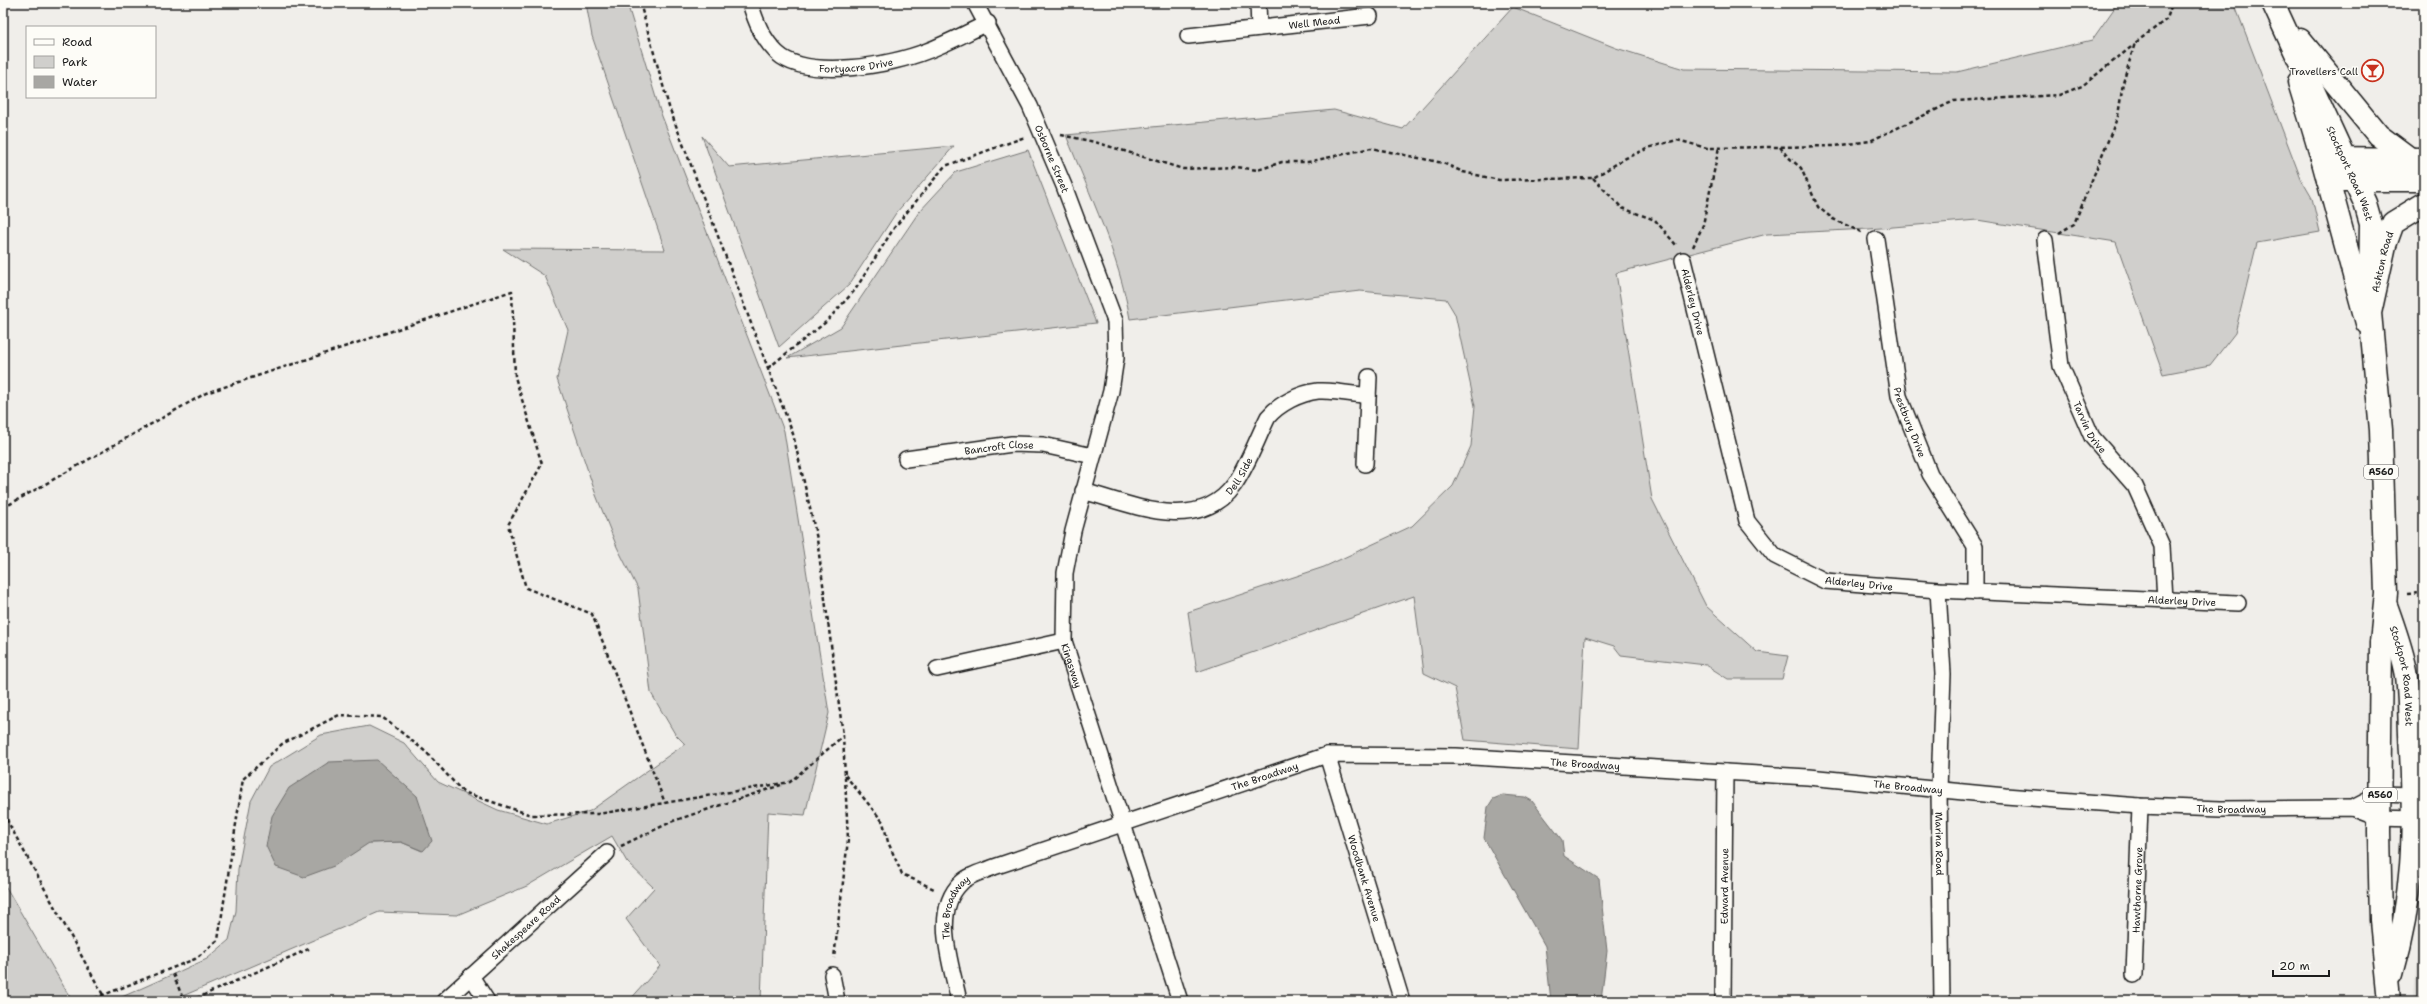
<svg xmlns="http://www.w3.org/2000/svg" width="2427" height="1004" font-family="'Shantell Sans',sans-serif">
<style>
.built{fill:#e0deda}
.green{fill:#d0cfcc;stroke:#767674;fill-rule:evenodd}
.water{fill:#a8a7a3;stroke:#706f6d}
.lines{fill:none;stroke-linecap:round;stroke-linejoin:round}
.minor-casing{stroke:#1c1c1c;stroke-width:18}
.secondary-casing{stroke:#1c1c1c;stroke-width:25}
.primary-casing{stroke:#1c1c1c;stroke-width:25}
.path{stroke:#1c1c1c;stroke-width:2.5;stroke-dasharray:4 3;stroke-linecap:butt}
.minor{stroke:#fdfcf7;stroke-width:15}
.secondary{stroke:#fdfcf7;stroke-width:22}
.primary{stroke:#fdfcf7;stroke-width:22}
.labels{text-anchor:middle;stroke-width:3;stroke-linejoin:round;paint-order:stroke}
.shield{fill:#fdfcf7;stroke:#605f5e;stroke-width:1}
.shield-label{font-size:9px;font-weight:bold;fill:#1c1c1c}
.street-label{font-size:10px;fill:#1c1c1c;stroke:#fdfcf7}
.poi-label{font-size:10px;fill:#1c1c1c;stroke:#fdfcf7;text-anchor:end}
</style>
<rect width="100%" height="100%" fill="#f0eeea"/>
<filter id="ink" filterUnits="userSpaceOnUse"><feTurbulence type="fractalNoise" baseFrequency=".025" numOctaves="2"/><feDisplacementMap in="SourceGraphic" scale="8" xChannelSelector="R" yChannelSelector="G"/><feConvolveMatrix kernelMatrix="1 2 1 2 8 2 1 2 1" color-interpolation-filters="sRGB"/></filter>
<g filter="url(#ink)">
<path class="built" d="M2424 831V1001H2415L2422 885Z"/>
<path class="green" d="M586 3H627L660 111 784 431 829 713 805 815 768 812 761 1001H629L660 966 626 919 654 888 627 862 612 836 527 886 457 915 379 912 171 1001H113L207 959 229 940 236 911 238 869 251 801 269 767 321 735 369 726 404 743 438 782 498 810 547 824 590 811 685 744 675 734 651 693 638 589 617 547 596 495 557 379 568 330 545 276 503 249 665 250 592 36ZM417 796 422 851 401 842 369 843Z
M2118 3H2234L2301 179 2312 198 2320 232 2257 243 2235 333 2210 365 2163 374 2116 242 1977 220 1869 229 1767 234 1616 273 1652 499 1706 606 1757 652 1788 656 1782 679H1728L1706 665 1621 655 1614 646 1585 637 1579 749 1465 740 1455 688 1424 673 1414 596 1197 672 1188 612 1324 567 1412 526 1453 486 1471 446 1475 406 1455 314 1446 299 1360 291 1130 319C1119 254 1090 196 1066 135L1334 110 1403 129 1513 7 1616 48 1684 69 1957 72 2092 40Z
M702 136 729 167 954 146 896 213 849 285 779 347Z
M1028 150 1096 323 787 358 841 327 919 212 956 172Z
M3 882 71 999 70 1001H3Z"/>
<path class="water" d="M377 760 417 796 432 841 423 851 401 842 369 843 334 866 304 877 276 867 266 846 272 816 289 788 329 762Z
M1503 795 1525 797 1532 801 1562 840 1564 856 1599 879 1607 951 1601 1001H1551L1545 946 1484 838 1488 807 1493 799Z"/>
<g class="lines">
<defs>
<g id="minor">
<path id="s1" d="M750 3C756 22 762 38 777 53 807 81 892 65 927 51 948 43 968 32 988 23"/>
<path id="s2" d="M975 3 1030 106 1064 186 1115 321 1116 358 1111 391 1073 531 1065 573 1064 641 1180 1001"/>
<path d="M1258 3 1259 28"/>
<path id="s3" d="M1188 36 1370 16"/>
<path id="s4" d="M1876 239 1899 396 1930 474 1975 546V592"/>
<path id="s5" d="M2045 240 2061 366 2092 437 2135 486 2162 546 2165 600"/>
<path id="s6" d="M1683 260 1747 521 1775 556 1825 581 1938 590 2238 603"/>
<path id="s7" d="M906 459 1012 444 1043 445 1093 456"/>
<path d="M1365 464 1369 377"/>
<path id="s8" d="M1083 491C1130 504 1198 535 1234 485 1248 465 1257 439 1268 417 1279 404 1300 393 1318 391 1333 390 1352 394 1368 396"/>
<path id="s9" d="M1938 590 1943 674 1939 790 1942 1001"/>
<path d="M937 669 1064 641"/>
<path id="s10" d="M1327 755 1402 1001"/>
<path d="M2353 808 2380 794 2413 795"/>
<path d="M832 975 837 1001"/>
<path id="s11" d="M2134 975 2140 806"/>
<path d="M471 976 487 1001"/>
<path id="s12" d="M444 1001 607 853"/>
<path id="s13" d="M959 1001C952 966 931 912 961 883 968 875 985 871 994 867L1327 755 1456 756 1808 777 2005 796 2140 806 2221 809 2353 808 2379 818 2414 819"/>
<path id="s14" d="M1723 1001 1725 772"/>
</g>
<g id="secondary">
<path id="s15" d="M2273 3 2365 203 2371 224 2370 288"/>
<path d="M2300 40 2378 135 2409 158"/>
<path d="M2299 82 2322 158"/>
</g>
<g id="primary">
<path d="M2328 180H2424"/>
<path d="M2367 323 2322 158 2424 159"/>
<path id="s16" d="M2387 608C2395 631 2403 652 2407 676 2410 700 2409 727 2411 752 2415 833 2414 896 2391 975"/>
<path id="s17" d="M2389 1001 2381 921 2379 832 2381 642 2386 594 2381 430 2370 313 2385 245 2393 223 2424 204"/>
</g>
</defs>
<use href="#minor" class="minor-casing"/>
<use href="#secondary" class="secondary-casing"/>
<use href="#primary" class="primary-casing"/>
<path class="path" d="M640 3 669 107 793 434 817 539 843 735 848 840 834 958
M1061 135 1095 142 1183 169 1237 167 1258 170 1282 162H1308L1371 148 1443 163 1463 172 1499 180 1593 178 1626 158 1651 147 1677 140 1707 148 1835 146 1870 141 1954 101 2059 95 2082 86 2135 44
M1780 147 1787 156 1801 168 1818 207 1833 219 1861 232
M1593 178 1622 208 1655 220 1676 245
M2059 233 2074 224 2118 116 2123 83 2135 43 2167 19 2172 3
M1693 247 1703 225 1719 147
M768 368 826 322 855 290 894 228 945 166 1025 137
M3 508 206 393 512 291 515 377 542 464 508 525 526 588 592 614 665 803
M2407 594 2424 593
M845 775 883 822 888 842 902 874 936 890
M3 813 103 995
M621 846 673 821 781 785
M173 974 184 1001
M88 1001 195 959 218 940 243 779 282 744 339 715 382 717 426 752 463 792 531 815 598 814 790 782 843 736
M190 1001 311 948"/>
<use href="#minor" class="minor"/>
<use href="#secondary" class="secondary"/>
<use href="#primary" class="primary"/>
</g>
</g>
<defs>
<symbol id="bar-ring" viewBox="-11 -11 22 22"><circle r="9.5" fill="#fdfcf7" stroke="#c8321e" stroke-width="1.5"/><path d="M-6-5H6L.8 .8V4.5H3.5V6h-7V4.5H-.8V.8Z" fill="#c8321e"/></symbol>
</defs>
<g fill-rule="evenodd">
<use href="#bar-ring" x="2360" y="58" width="25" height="25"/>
</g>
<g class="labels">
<g class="shield">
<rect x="2364" y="465" width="34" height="14" rx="3"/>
<rect x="2363" y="788" width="34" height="14" rx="3"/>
</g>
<g class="shield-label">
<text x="2381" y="475">A560</text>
<text x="2380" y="798">A560</text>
</g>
<g class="street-label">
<text dy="4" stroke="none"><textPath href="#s3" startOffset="127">Well Mead</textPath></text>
<text dy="4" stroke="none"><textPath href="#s1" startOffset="140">Fortyacre Drive</textPath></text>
<text dy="4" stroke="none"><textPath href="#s2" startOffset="174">Osborne Street</textPath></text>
<text dy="4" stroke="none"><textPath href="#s15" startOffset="187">Stockport Road West</textPath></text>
<text dy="4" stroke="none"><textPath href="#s17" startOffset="742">Ashton Road</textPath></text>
<text dy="4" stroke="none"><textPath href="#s6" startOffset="43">Alderley Drive</textPath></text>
<text dy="4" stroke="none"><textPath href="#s4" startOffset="187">Prestbury Drive</textPath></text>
<text dy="4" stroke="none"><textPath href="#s5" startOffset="195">Tarvin Drive</textPath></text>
<text dy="4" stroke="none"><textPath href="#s7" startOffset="94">Bancroft Close</textPath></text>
<text dy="4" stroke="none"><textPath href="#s8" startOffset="173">Dell Side</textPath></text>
<text transform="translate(1859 583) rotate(6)" y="4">Alderley Drive</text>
<text dy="4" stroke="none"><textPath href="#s6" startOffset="727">Alderley Drive</textPath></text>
<text dy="4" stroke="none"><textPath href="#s2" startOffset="700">Kingsway</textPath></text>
<text dy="4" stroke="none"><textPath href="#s16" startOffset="70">Stockport Road West</textPath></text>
<text dy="4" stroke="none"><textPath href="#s13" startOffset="770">The Broadway</textPath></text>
<text dy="4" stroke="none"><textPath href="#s13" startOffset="446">The Broadway</textPath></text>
<text dy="4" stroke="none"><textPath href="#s13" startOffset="1094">The Broadway</textPath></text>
<text dy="4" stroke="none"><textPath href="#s13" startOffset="1418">The Broadway</textPath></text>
<text dy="4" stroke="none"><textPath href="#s9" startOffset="254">Marina Road</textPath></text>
<text dy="4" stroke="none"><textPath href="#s10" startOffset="129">Woodbank Avenue</textPath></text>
<text dy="4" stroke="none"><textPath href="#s14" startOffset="115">Edward Avenue</textPath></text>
<text dy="4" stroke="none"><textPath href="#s11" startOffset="85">Hawthorne Grove</textPath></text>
<text dy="4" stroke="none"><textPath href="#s13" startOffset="98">The Broadway</textPath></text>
<text dy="4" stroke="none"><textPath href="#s12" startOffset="110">Shakespeare Road</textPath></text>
</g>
<g class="poi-label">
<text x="2358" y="75">Travellers Call</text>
</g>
</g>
<rect width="2427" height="1004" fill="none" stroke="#fdfcf7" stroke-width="16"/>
<rect x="8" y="8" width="2411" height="988" fill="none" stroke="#1c1c1c" stroke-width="1.5" filter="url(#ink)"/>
<rect x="26" y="26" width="130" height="72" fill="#fdfcf7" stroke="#a3a29f"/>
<rect x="34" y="39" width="20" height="6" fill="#fdfcf7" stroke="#a3a29f"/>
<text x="62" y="46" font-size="12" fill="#1c1c1c">Road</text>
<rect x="34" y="56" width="20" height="12" fill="#d0cfcc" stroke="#a3a29f"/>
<text x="62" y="66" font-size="12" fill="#1c1c1c">Park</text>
<rect x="34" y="76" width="20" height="12" fill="#a8a7a3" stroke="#a3a29f"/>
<text x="62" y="86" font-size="12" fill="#1c1c1c">Water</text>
<path d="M2273 970v6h56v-6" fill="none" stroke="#1c1c1c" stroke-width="2"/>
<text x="2279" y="970" font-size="12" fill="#1c1c1c" stroke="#fdfcf7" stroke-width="3" paint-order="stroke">20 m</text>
</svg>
